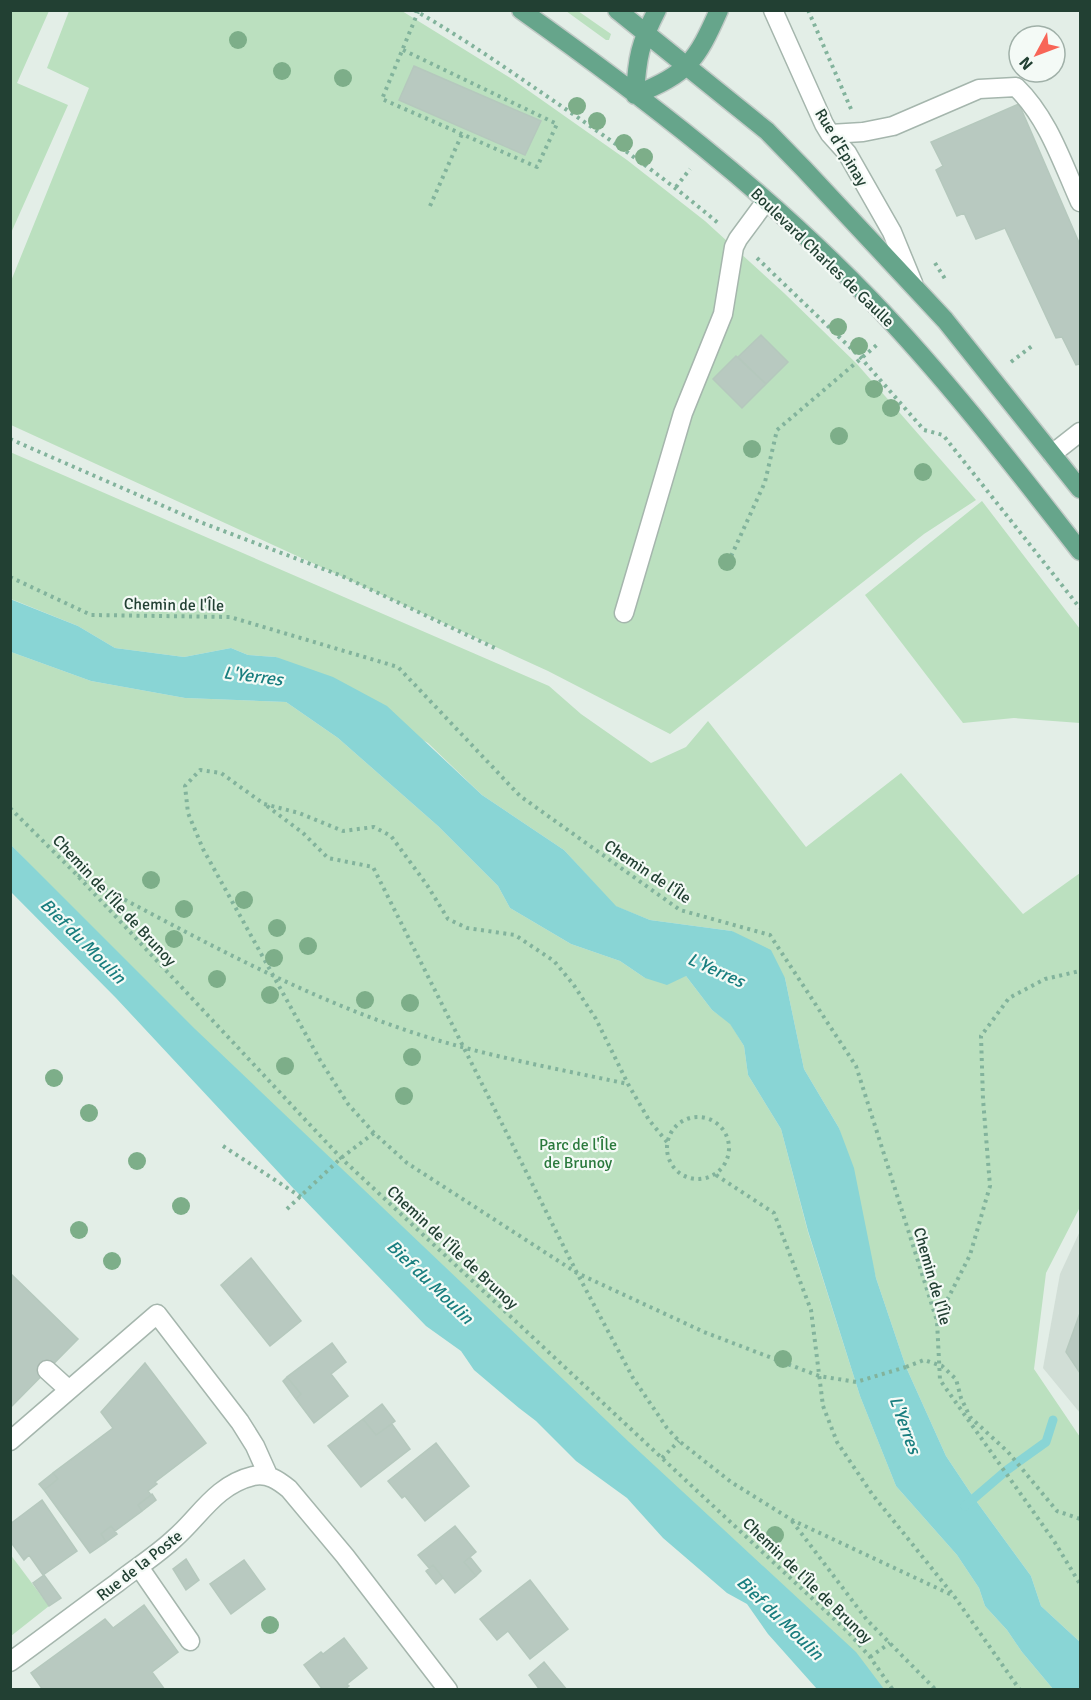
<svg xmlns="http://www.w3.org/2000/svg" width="1091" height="1700" font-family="Signika,sans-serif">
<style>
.built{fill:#d1ded6}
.green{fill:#bbe0bf}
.water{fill:#89d5d5}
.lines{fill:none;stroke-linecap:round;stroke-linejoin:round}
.stream{stroke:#89d5d5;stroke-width:9}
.building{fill:#b8c9c0;stroke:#b5c8bd;stroke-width:1.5}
.minor-casing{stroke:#a5b6ad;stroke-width:21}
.major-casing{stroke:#c1cac6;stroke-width:21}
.path{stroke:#82b39c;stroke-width:4;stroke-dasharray:3 4.5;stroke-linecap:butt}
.minor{stroke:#fff;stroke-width:18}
.major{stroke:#66a58b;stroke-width:18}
.path-bridge{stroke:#82b39c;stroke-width:4;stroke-dasharray:3 4.5;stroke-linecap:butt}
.tree{fill:#7dae89}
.labels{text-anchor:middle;stroke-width:4.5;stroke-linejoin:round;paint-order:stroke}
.street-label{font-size:16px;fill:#224033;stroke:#f4faf6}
.park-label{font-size:16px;fill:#2a793c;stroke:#f4faf6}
.water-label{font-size:18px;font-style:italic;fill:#197e7f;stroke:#f4faf6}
</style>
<rect width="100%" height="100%" fill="#e3eee7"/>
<path class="built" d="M1080 1231V1413L1043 1368 1060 1274Z"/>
<path class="green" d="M11 10 49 11 17 83 68 105 11 233Z
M69 11H402L512 79 627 160 705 221 784 293 857 364 976 500 924 534 670 734 548 671 11 425V281L89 88 47 68Z
M566 11H578L611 34 609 40H606Z
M10 452 549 686 581 714 651 763 686 747 708 721 806 847 901 773 1023 914 1080 873V1207L1046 1273 1034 1369 1080 1437V1642L1041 1606 1031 1576 974 1498 946 1456 906 1367 876 1278 839 1128 804 1069 785 978 732 931 650 920 615 906 564 850 482 795 428 743 276 657 248 655 231 648 184 657 115 648 78 626 11 599Z
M982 501 1080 629V723L1014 718 963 723 865 595Z
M11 652 91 681 185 698 286 702 338 738 438 826 498 886 510 908 571 944 620 961 645 978 686 976 712 1010 730 1023 744 1046 748 1075 781 1129 808 1232 860 1396 896 1486 957 1555 979 1588 985 1606 1007 1630 1022 1652 1053 1689H862L322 1168 11 845Z
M10 1554 49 1606 11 1636H10Z"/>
<path class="water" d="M10 599 78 626 115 648 184 657 231 648 248 655 276 657 333 677 387 706 482 795 564 850 616 906 650 920 732 931 771 950 785 978 804 1069 839 1128 854 1168 876 1278 906 1367 946 1456 974 1498 1031 1576 1041 1606 1080 1642V1689H1053L1022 1652 1007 1630 985 1606 979 1588 957 1555 896 1486 860 1396 808 1231 781 1129 748 1075 744 1046 730 1024 712 1010 686 976 667 985 645 978 620 961 571 944 510 908 498 886 438 826 338 738 286 702 185 698 91 681 11 652Z
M10 844 195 1029 629 1442 856 1652 884 1689H817L768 1634 747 1604 727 1593 663 1538 627 1498 576 1461 536 1421 519 1408 474 1370 461 1351 426 1326 294 1189 116 998 11 892Z"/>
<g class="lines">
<path class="stream" d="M965 1506 1007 1470 1046 1442 1053 1420"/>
</g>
<path class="building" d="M414 66 541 121 525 155 399 100Z
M1019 104 1080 245V364L1076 365 1062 337 1056 338 1005 228 976 239 964 213 957 216 936 170 943 166 931 142Z
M761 335 788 362 766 384 738 357Z
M736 356 766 384 742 408 713 379Z
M251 1258 301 1321 270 1346 221 1285Z
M10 1273 78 1339 10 1408Z
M1080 1313V1373L1066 1352Z
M332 1343 346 1362 331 1374 348 1396 314 1423 296 1399 301 1394 287 1377Z
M145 1363 206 1443 155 1482 157 1484 148 1491 151 1495 138 1505 142 1511 115 1531 111 1526 101 1534 106 1542 90 1553 44 1490 58 1479 53 1473 113 1428 101 1412Z
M287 1377 301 1394 296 1399 283 1381Z
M382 1404 395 1421 376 1435 363 1419Z
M363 1419 376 1435 392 1424 410 1449 361 1487 328 1446Z
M436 1443 469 1486 425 1521 405 1496 402 1498 388 1481Z
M53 1473 58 1479 44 1490 39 1484Z
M152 1494 156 1500 142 1511 138 1505Z
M42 1500 77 1551 43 1575 29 1555 24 1560 10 1541V1524Z
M111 1526 117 1534 106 1542 101 1534Z
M455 1526 476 1552 464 1562 476 1576 455 1593 433 1565 429 1568 418 1555Z
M470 1557 481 1571 476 1576 464 1562Z
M186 1559 199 1580 186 1590 173 1569Z
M244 1560 265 1589 231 1614 210 1584Z
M433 1565 443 1578 436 1584 426 1571Z
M44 1575 61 1598 49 1606 33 1583Z
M530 1580 568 1629 530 1659 508 1631 497 1640 480 1619Z
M144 1605 178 1652 152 1672 165 1690H43L31 1673 105 1619 113 1628Z
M344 1638 367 1668 347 1684 349 1686 344 1690H323L304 1665 321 1652 323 1654Z
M544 1662 567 1690H540L529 1675Z"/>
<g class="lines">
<defs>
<path id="minor" d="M773 10 824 124 830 134 847 153 892 232 913 283
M830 134 863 132 893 126 979 89 1016 87C1048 118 1062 162 1080 202
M1052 454 1080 432
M624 613 683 413 723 314 734 247 738 239 766 201
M47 1370 69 1390
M10 1441 157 1314 240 1422 255 1446 268 1475
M139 1567 190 1641
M10 1662C46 1636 81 1609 117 1583 136 1568 157 1555 175 1538 200 1516 216 1485 253 1476 268 1473 278 1480 289 1489L345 1556 448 1690"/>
<path id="major" d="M521 10C645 98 766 191 871 300 946 378 1013 465 1080 551
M617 10 767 131 804 169 945 320 1080 489
M635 95C688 73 696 62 719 10
M635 95C637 58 640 43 657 10"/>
</defs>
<use href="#minor" class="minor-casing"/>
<use href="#major" class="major-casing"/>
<path class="path" d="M414 10C460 36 503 66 545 95 605 136 663 176 718 223
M808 10 851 109
M403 50 557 124 537 167 382 99 418 12
M676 187 690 169
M430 206 462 134
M757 258 861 358 924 430 943 435 1080 608
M935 263 947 282
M1011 362 1032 346
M10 439 200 522 342 576 497 649
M728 563 765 482 777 430 878 344
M10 577 91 615 230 617 398 667 520 796 680 910 770 935 856 1066 937 1321 940 1380 1054 1541 1080 1584
M267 806 303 833 328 858 373 867 577 1273 633 1378 667 1428 679 1441 731 1482 792 1520 954 1596
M10 808 75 873 341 1158 848 1632 870 1657 893 1690
M78 875C181 929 283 987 394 1026 469 1053 549 1067 628 1084
M667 1148a31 31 0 1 1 62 0a31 31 0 1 1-62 0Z
M667 1142 649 1120 628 1084 596 1019 573 984 554 961 515 935 467 928 448 919 427 885 391 836 374 827 343 831 299 813 264 804 221 773 200 770 185 786 188 813 203 849 320 1060 348 1104 374 1133 407 1163 577 1273 704 1332 819 1376 856 1382 906 1367
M223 1146 301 1197
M716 1175 774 1213 811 1310 823 1406 837 1442 872 1494 954 1596 1020 1690
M287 1209 341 1158 374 1133
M937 1320 970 1255 990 1186 983 1099 981 1036 1009 998 1045 979 1080 971
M662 1458 679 1441
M792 1521 867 1620 936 1690
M870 1657 890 1643"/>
<use href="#minor" class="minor"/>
<use href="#major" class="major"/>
<path class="path-bridge" d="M906 1367 924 1360 942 1366 956 1379 961 1398 970 1417 1008 1452 1057 1511 1080 1519"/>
</g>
<g class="tree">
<circle cx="238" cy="40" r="9"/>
<circle cx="282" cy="71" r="9"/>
<circle cx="343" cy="78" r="9"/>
<circle cx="577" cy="106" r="9"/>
<circle cx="597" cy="121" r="9"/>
<circle cx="624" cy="143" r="9"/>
<circle cx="644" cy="157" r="9"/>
<circle cx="838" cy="327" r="9"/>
<circle cx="859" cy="346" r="9"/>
<circle cx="874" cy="389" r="9"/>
<circle cx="891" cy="408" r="9"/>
<circle cx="839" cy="436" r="9"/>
<circle cx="752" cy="449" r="9"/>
<circle cx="923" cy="472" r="9"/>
<circle cx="727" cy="562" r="9"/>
<circle cx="151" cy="880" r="9"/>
<circle cx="244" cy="900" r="9"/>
<circle cx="184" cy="909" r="9"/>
<circle cx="277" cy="928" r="9"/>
<circle cx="174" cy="939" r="9"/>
<circle cx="308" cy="946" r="9"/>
<circle cx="274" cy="958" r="9"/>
<circle cx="217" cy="979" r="9"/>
<circle cx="270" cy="995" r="9"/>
<circle cx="365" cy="1000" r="9"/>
<circle cx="410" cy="1003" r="9"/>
<circle cx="412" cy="1057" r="9"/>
<circle cx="285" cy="1066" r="9"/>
<circle cx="54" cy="1078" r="9"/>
<circle cx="404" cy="1096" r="9"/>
<circle cx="89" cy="1113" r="9"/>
<circle cx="137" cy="1161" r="9"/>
<circle cx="181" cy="1206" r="9"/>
<circle cx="79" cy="1230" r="9"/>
<circle cx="112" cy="1261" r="9"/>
<circle cx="783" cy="1359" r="9"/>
<circle cx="775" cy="1535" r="9"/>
<circle cx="270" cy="1625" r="9"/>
</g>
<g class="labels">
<g class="street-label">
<text transform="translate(842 147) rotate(59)" y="6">Rue d'Epinay</text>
<text transform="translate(823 257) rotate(44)" y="6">Boulevard Charles de Gaulle</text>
<text transform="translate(174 604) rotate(1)" y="6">Chemin de l'Île</text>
<text transform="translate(648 871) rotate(34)" y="6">Chemin de l'Île</text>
<text transform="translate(115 900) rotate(47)" y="6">Chemin de l'Île de Brunoy</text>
<text transform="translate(453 1247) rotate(43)" y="6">Chemin de l'Île de Brunoy</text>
<text transform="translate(933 1276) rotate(74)" y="6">Chemin de l'Île</text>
<text transform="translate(139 1565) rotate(-38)" y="6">Rue de la Poste</text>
<text transform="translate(808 1580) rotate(44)" y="6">Chemin de l'Île de Brunoy</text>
</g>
<g class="park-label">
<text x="578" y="1150">Parc de l'Île<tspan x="578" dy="18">de Brunoy</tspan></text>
</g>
<g class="water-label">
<text transform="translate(253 676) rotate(7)" y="6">L'Yerres</text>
<text transform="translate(83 941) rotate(45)" y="6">Bief du Moulin</text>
<text transform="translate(716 970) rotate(24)" y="6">L'Yerres</text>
<text transform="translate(430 1282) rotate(44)" y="6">Bief du Moulin</text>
<text transform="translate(905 1425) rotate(70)" y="6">L'Yerres</text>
<text transform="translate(780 1618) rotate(44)" y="6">Bief du Moulin</text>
</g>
</g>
<rect width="1091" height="1700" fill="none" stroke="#224033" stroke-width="24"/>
<g transform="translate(1037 54) rotate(229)"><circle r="28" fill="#f4faf6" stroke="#a0b0a8" stroke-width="1.5"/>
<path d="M0-4.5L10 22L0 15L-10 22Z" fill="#f86557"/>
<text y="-9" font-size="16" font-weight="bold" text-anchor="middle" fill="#224033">N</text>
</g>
</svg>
